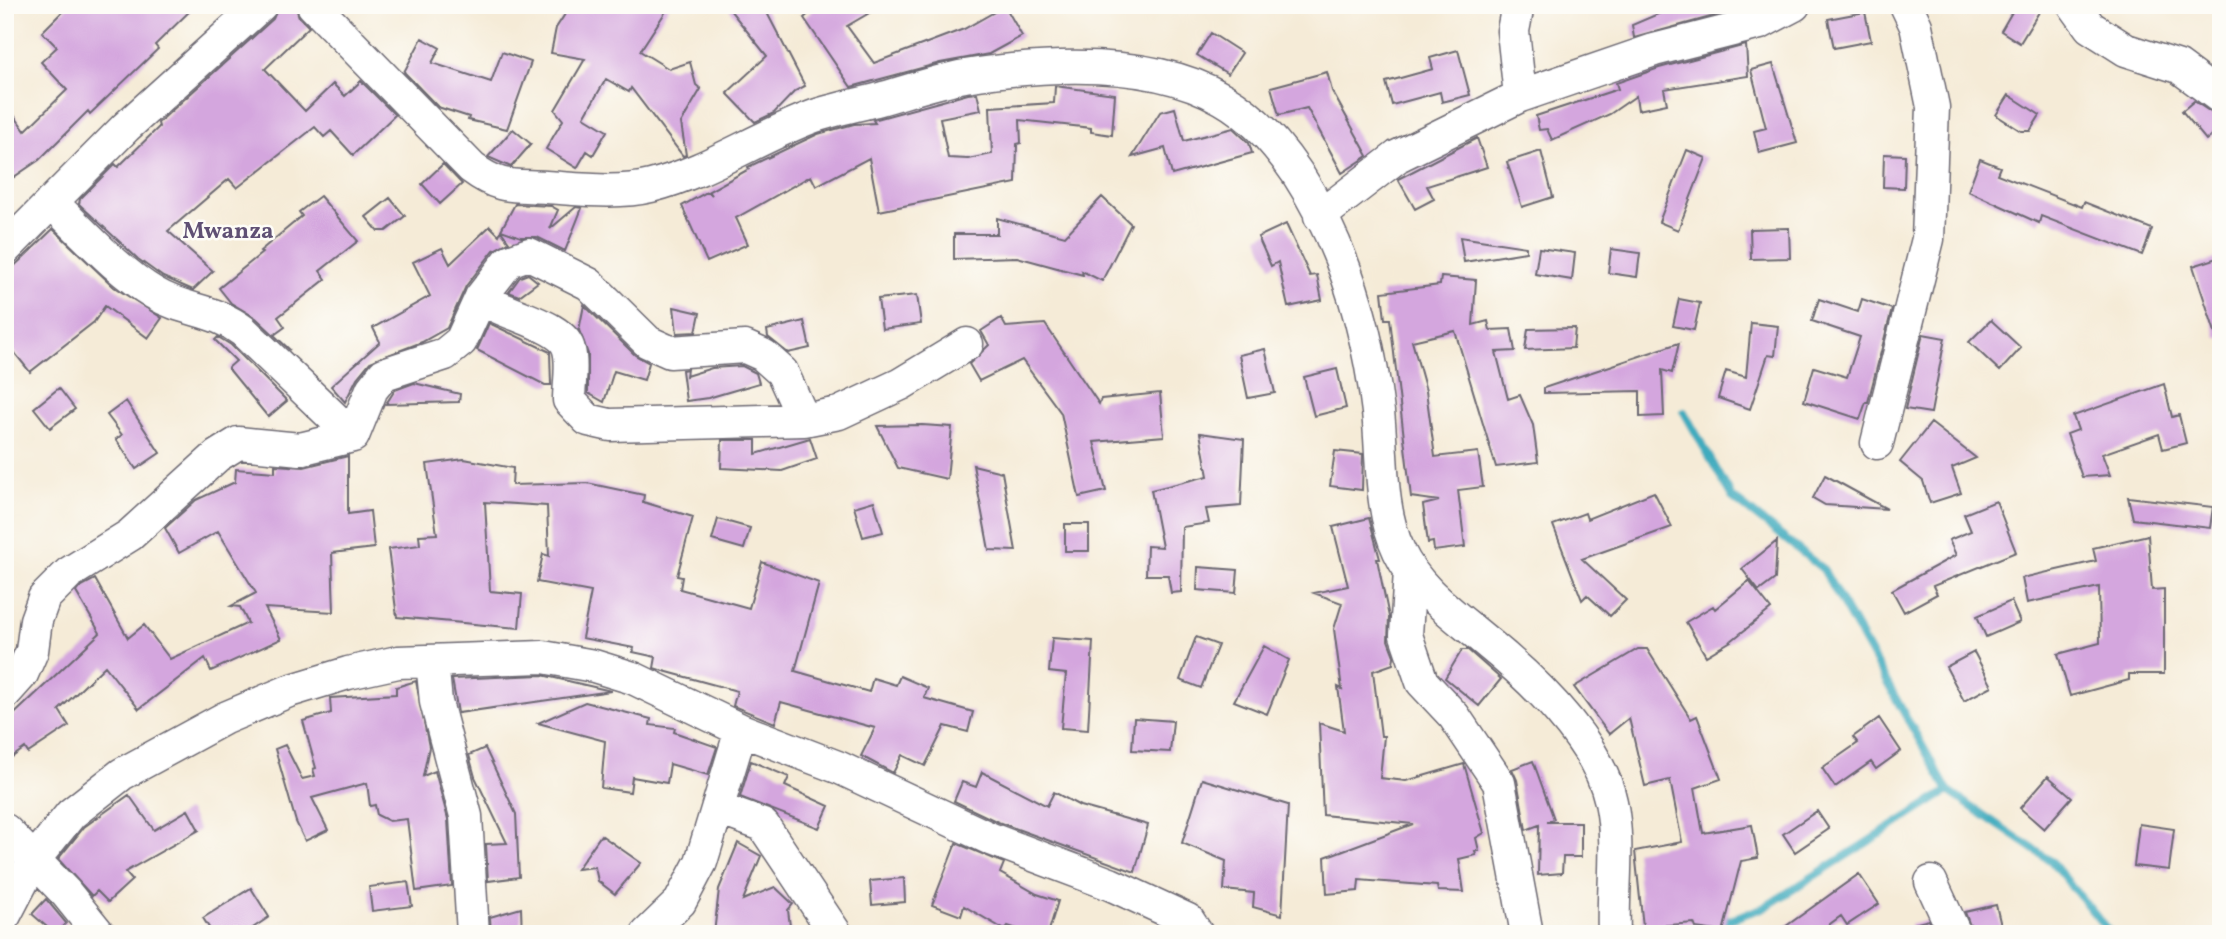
<svg xmlns="http://www.w3.org/2000/svg" width="2226" height="939" font-family="Vollkorn,serif">
<style>
.lines{fill:none;stroke-linecap:round;stroke-linejoin:round}
.stream{stroke:#3fabbe;stroke-width:8}
.building{fill:#d4a6de}
.minor-casing{stroke:#6c6872;stroke-width:35}
.minor{stroke:#fff;stroke-width:32}
.labels{text-anchor:middle;stroke-width:5;stroke-linejoin:round;paint-order:stroke}
.neighbourhood-label{font-size:23px;font-weight:bold;fill:#605074;stroke:#fdfcf7}
</style>
<rect width="100%" height="100%" fill="#fdfcf7"/>
<filter id="ink" filterUnits="userSpaceOnUse"><feTurbulence type="fractalNoise" baseFrequency=".0143" numOctaves="2"/><feDisplacementMap in="SourceGraphic" scale="14" xChannelSelector="R" yChannelSelector="G"/><feConvolveMatrix kernelMatrix="1 2 1 2 8 2 1 2 1" color-interpolation-filters="sRGB"/></filter>
<filter id="wash" filterUnits="userSpaceOnUse"><feTurbulence type="fractalNoise" baseFrequency=".00686" numOctaves="4" result="noise"/><feDisplacementMap in="SourceGraphic" scale="28" xChannelSelector="R" yChannelSelector="G"/><feGaussianBlur stdDeviation="1.57" result="paint"/><feColorMatrix in="noise" values="0 0 0 0 0 0 0 0 0 0 0 0 0 0 0 0 0 1.4 0 .05"/><feComposite in="paint" operator="in"/></filter>
<g filter="url(#wash)">
<rect width="100%" height="100%" fill="#f5ebd7"/>
<g class="lines">
<path class="stream" d="M5 11 10 5
M1684 412 1732 497 1823 569 1948 791 2051 861 2111 934
M1688 934 1765 907 1948 791"/>
</g>
<g id="blocks">
<path class="building" d="M69 5H196L155 45 158 49 90 114 88 111 39 160 5 183V102L25 131 67 90 41 62 57 47 42 32Z
M279 5H295L299 17 309 27 265 69 305 111 333 84 345 96 361 81 395 115 353 155 331 131 324 137 315 127 237 188 229 179 168 231 213 271 193 290 163 277 138 259 79 204 80 199 115 164 118 167 159 127 158 123 273 19Z
M571 5H670L640 51 669 69 690 62 696 85 701 89 681 123 686 155 683 156 631 88 629 92 606 79 584 117 607 131 593 155 587 151 577 168 546 149 563 120 555 110 585 59 551 53 556 28Z
M726 5H763L805 86 795 91 774 113 755 122 727 93 767 56Z
M819 5H883L847 26 874 63 964 29 1005 6 1022 36 989 54 940 63 851 87 804 18Z
M1679 5H1738V6L1714 16 1634 38 1632 25Z
M2016 5H2027L2039 12 2020 43 2001 31Z
M1865 12 1871 41 1834 48 1828 19Z
M1211 33 1242 53 1228 74 1197 55Z
M422 38 440 48 432 63 491 82 502 52 531 62 507 129 468 120 469 117 438 107 404 72Z
M1746 45 1748 76 1664 89 1667 104 1638 110 1636 96 1610 114 1552 140 1547 129 1539 130 1536 116 1618 89 1616 83 1659 68Z
M1458 50 1470 95 1442 102 1440 92 1392 105 1386 82 1433 69 1430 58Z
M1773 64 1797 143 1759 153 1754 131 1766 128 1751 70Z
M1327 72 1332 91 1368 156 1342 173 1307 108 1279 115 1271 87Z
M1055 86 1115 94 1112 135 1091 132V128L1020 120 1021 143 1017 144 1016 183 879 211 869 158 816 186 811 176 736 218 748 244 707 262 682 206 707 192 712 195 709 191 749 169 748 167 818 134 854 124 875 123 873 120 968 94 977 93 981 110 940 118 948 158 968 159 992 154 990 107 1054 103Z
M2009 95 2040 115 2030 131H2021L1996 115Z
M2194 101 2221 119V129L2206 140 2182 111Z
M1175 108 1184 141 1233 128 1249 143 1252 153 1172 175 1165 148 1132 157 1160 112Z
M513 129 531 144 511 167 488 157Z
M1477 138 1487 167 1427 186 1434 199 1415 209 1398 179Z
M1687 150 1706 158 1678 230 1659 222Z
M1541 151 1553 197 1522 207 1507 162Z
M1884 154 1905 155 1904 188 1883 187Z
M1980 159 2000 167 1997 174 2082 207 2084 202 2152 229 2142 255 2041 216 2039 223 1968 191Z
M443 164 462 184 440 204 422 184Z
M320 196 358 241 320 271 326 279 278 317 285 327 274 335 290 350 256 318 231 303 219 288 262 253 260 251 302 216 299 212Z
M1102 197 1131 224 1102 281 1082 271 1083 275 1017 257 954 259V234H997V218L1065 236Z
M390 198 405 216 386 231H378L366 217Z
M515 204 551 206 558 210 550 229 576 207 582 208 565 251 537 237H521L501 230Z
M1286 224 1310 276 1317 275 1322 300 1288 307 1278 262 1271 266 1258 237Z
M490 226 499 235 501 231 509 242 494 250 466 286 447 328 422 342 370 362 357 378 345 402 331 386 380 342 373 328 430 296 413 262 442 248 450 264Z
M1789 228 1790 258 1751 259 1750 229Z
M53 229 114 287 162 318 148 338 105 306 94 322 30 372 5 341V275Z
M1460 237 1526 247V252L1464 262Z
M1539 248 1575 253 1572 280 1535 274Z
M1611 249 1640 253 1637 277 1608 273Z
M2221 257V338H2217L2193 266Z
M528 274 538 282 519 296 509 292 520 277Z
M1441 277 1476 280 1473 325 1488 321 1490 330 1511 329 1515 351 1496 352 1508 399 1520 395 1533 425 1538 462 1496 467 1455 331 1412 341 1426 391 1435 457 1478 452 1483 487 1458 490 1465 547 1434 551 1433 542 1428 543 1423 505 1439 501 1411 497 1390 319H1385L1382 292 1440 285Z
M917 295 921 324 882 329 878 299Z
M1679 299 1700 303 1694 330 1673 326Z
M1819 299 1858 312 1862 299 1892 309 1868 402H1866L1860 419 1804 401 1814 367 1847 377 1860 337 1812 321Z
M584 305 635 355 649 363 644 380 614 371 604 402 588 393V354L579 330Z
M674 307 700 313 696 332 677 333Z
M1001 318 1006 327 1045 324 1099 404 1101 399 1160 393 1164 436 1094 442 1106 491 1079 497 1061 413 1022 360 979 381 969 364 989 345 981 331Z
M1991 320 2021 348 2000 371 1969 342Z
M804 321 810 348 788 353 768 337 767 330Z
M489 323 550 352 551 385H545L477 350Z
M1751 323 1778 326 1775 356 1768 355 1750 409 1718 398 1726 371 1746 377Z
M1575 328 1573 348 1525 350 1528 329Z
M1923 334 1945 338 1931 413 1905 409Z
M218 337 231 345 287 401 268 417 228 368 236 361 215 340Z
M1679 343 1672 373 1662 370 1664 416 1640 417V391L1544 393V388Z
M1265 349 1275 393 1248 398 1239 355Z
M742 366 756 373 759 383 708 398 686 401 682 370 687 369 686 376 712 368Z
M1337 369 1346 408 1314 416 1304 377Z
M414 383 460 394 459 402 386 404 395 390Z
M2164 384 2172 417 2179 415 2186 443 2163 449 2159 434 2102 454 2110 475 2082 477 2067 434 2078 430 2073 416Z
M59 388 75 409 50 428 34 408Z
M126 401 160 453 136 469 116 439 122 435 107 415Z
M1931 423 1976 458 1952 468 1961 493 1930 503 1923 481 1900 462Z
M922 425 952 427 947 479 898 468 877 426Z
M1200 433 1244 439 1241 506 1206 509 1209 523 1182 527 1181 592 1171 593 1168 575H1146L1147 546 1162 547 1151 490 1208 476Z
M810 438 817 459 782 471 721 468 722 440H756V454Z
M1335 451 1363 454 1362 490 1330 486Z
M348 456V514L370 511 374 548 332 553 334 612 265 608 281 639 211 671 205 658 139 709 105 666 59 710 69 726 28 753 25 748 5 762V723L100 633 76 592 80 587 95 579 128 638 144 625 170 659 248 623 240 607 231 606 256 593 218 531 179 553 165 528 196 500 235 482 236 469 275 472V465L304 467Z
M464 459 513 468 512 485 587 483 644 495 643 502 693 517 677 576 682 577 680 589 749 608 762 562 819 583 795 671 869 692 873 678 896 685 900 676 928 688 924 698 973 712 968 732 945 726 925 766 902 755 893 773 861 756 875 728 781 702 775 723 733 706 737 691 660 670 654 668 656 657 633 652 634 648 582 638 591 592 537 582 543 554 549 556 547 506 485 502 490 591 522 594 519 628 397 617 388 549 420 545 419 535 437 534 427 464Z
M973 465 1002 472 1016 551 989 550Z
M1825 475 1887 509 1825 505 1813 498Z
M1654 492 1672 527 1582 559 1626 600 1610 616 1587 595 1582 600 1553 525 1585 513 1587 519Z
M2128 497 2213 507 2210 528 2133 519Z
M874 501 883 532 863 537 854 507Z
M1996 501 2016 552 1933 586 1937 594 1904 612 1892 590 1956 555 1949 540 1971 531 1964 514Z
M1369 518 1380 559H1377L1389 617 1388 640 1394 656 1393 664 1373 671 1381 736H1384L1380 778 1406 781 1464 764 1484 833 1476 838 1479 851H1475L1476 855 1459 859 1464 892 1438 891 1437 886 1359 880 1358 891 1327 894 1325 857 1413 824 1323 815 1319 723 1344 731 1338 687 1342 689 1334 629 1342 603 1314 593 1348 586 1333 527Z
M718 519 750 528 744 549 712 540Z
M1065 524H1089V551H1065Z
M2148 535 2152 590 2164 589V674H2129V680L2070 696 2058 654 2100 643 2099 587 2027 603 2022 578 2096 561 2093 548Z
M1777 541 1775 579 1759 591 1742 569Z
M1198 567 1238 570 1236 593 1197 590Z
M1749 581 1771 609 1731 641 1706 656 1686 622 1713 606 1715 609Z
M2011 601 2020 622 1986 637 1977 616Z
M1196 637 1218 645 1201 688 1180 680Z
M1052 638 1093 641 1088 730 1061 728 1066 674 1049 672Z
M1264 646 1289 660 1267 714 1234 701Z
M1638 649H1647L1691 719 1697 716 1721 779 1695 788 1703 833 1752 825 1758 858 1741 861 1723 932 1696 928 1694 923 1643 927 1635 851 1682 842 1670 780 1645 786 1629 718 1609 734 1574 687Z
M1462 650H1468L1501 679 1479 706 1445 678Z
M1974 652 1992 686 1964 701 1946 667Z
M542 675 611 691 458 713 452 679Z
M416 681 429 747 423 776 435 771 448 819 452 886 416 891 407 819 389 821 377 815 375 805 370 806 367 783 312 798 328 830 305 841 296 822 275 749 285 745 302 779 315 776 313 769 316 768 303 721 331 713 330 698 396 694V687Z
M585 702 651 719 650 725 675 728 674 732 717 747 708 775 670 764 667 783 632 777 630 792 601 788 605 741 538 723Z
M1134 718 1173 721 1170 752 1132 750Z
M1879 718 1901 751 1876 769 1871 762 1835 787 1822 768 1858 743 1853 737Z
M485 748 516 814 519 877 488 881 486 844 507 843 475 777 469 755Z
M751 761 789 777 785 786 829 806 819 828 740 797Z
M1533 761 1554 819 1547 822H1581V857H1563L1562 873 1538 875 1539 825 1526 830 1517 780 1512 769Z
M982 772 1047 806 1054 792 1080 806 1148 825 1135 872 998 822 954 801 962 782 976 787Z
M2048 776 2072 797 2044 829 2020 808Z
M1202 779 1288 805 1282 915 1253 907 1254 893 1224 890 1226 861 1182 843Z
M129 795 154 830 188 810 199 830 125 872 132 880 108 902 97 891 92 896 58 859 84 827Z
M1817 811 1829 829 1795 852 1783 834Z
M2139 824 2174 829 2169 870 2134 866Z
M601 835 641 863 615 894 598 881 595 867 577 869Z
M738 843 761 856 743 900 775 887 793 904 788 910 791 934H714L719 889Z
M956 843 1004 863 1000 873 1037 894 1058 901 1048 934H1032L1008 926 1005 930 964 906 961 916 932 905Z
M1859 874 1879 904 1847 925 1841 916 1816 934H1775Z
M904 878 905 902 872 905 870 881Z
M408 882 412 906 372 911 369 887Z
M251 888 269 917 244 934H213L203 918Z
M46 899 66 923 55 934 32 914Z
M1996 905 2003 934H1973L1965 912Z
M521 908 522 934H491L490 917Z
M1929 920 1935 934H1911L1910 925Z"/>
</g>
</g>
<g filter="url(#ink)">
<use href="#blocks" fill-opacity="0" stroke="#6c6872" stroke-width="2"/>
<g class="lines">
<defs>
<path id="minor" d="M313 5 472 168C500 189 512 185 546 187 579 189 618 194 651 186 707 172 758 137 812 117 834 109 858 105 880 99 908 91 937 81 965 76 1044 64 1152 57 1223 99 1253 116 1278 145 1297 173 1343 244 1368 329 1378 412 1383 457 1379 509 1399 551 1416 588 1452 613 1483 639 1530 677 1598 740 1611 802 1620 844 1612 891 1614 934
M1518 5 1513 31 1520 96
M2074 5 2090 27 2126 50 2179 67 2221 98
M51 202C83 232 116 270 154 293 185 312 213 308 243 331L353 436
M1320 216 1398 156 1520 96 1654 50 1760 23 1794 5
M5 249 126 127 261 5
M481 297C502 315 564 324 569 350 573 365 569 385 569 400L588 420 610 425 804 420 839 413 901 384 967 344
M1877 443 1928 239 1933 107 1916 26 1906 5
M1410 571 1406 635 1422 682 1454 716 1499 783 1527 934
M432 661 436 702 466 816 473 934
M5 693 22 674 32 651 36 620 44 598 69 573 130 535 217 456 238 443 300 449 353 436 372 389 384 374 445 354 461 341 481 297 509 261 529 254 589 284 648 342 670 352 745 347 763 355 782 372 804 420
M719 809 763 825 836 934
M5 830 66 893 99 934
M1931 882 1955 934
M5 915 33 861 71 814 122 774 225 718 289 691 348 673 398 662 543 657 594 666 633 678 741 730 840 768 991 839 1110 884 1188 920 1197 934
M647 934 680 902 701 862 741 730"/>
</defs>
<use href="#minor" class="minor-casing"/>
<use href="#minor" class="minor"/>
</g>
</g>
<g class="labels">
<g class="neighbourhood-label">
<text x="228" y="238">Mwanza</text>
</g>
</g>
<rect width="2226" height="939" fill="none" stroke="#fdfcf7" stroke-width="28"/>
</svg>
